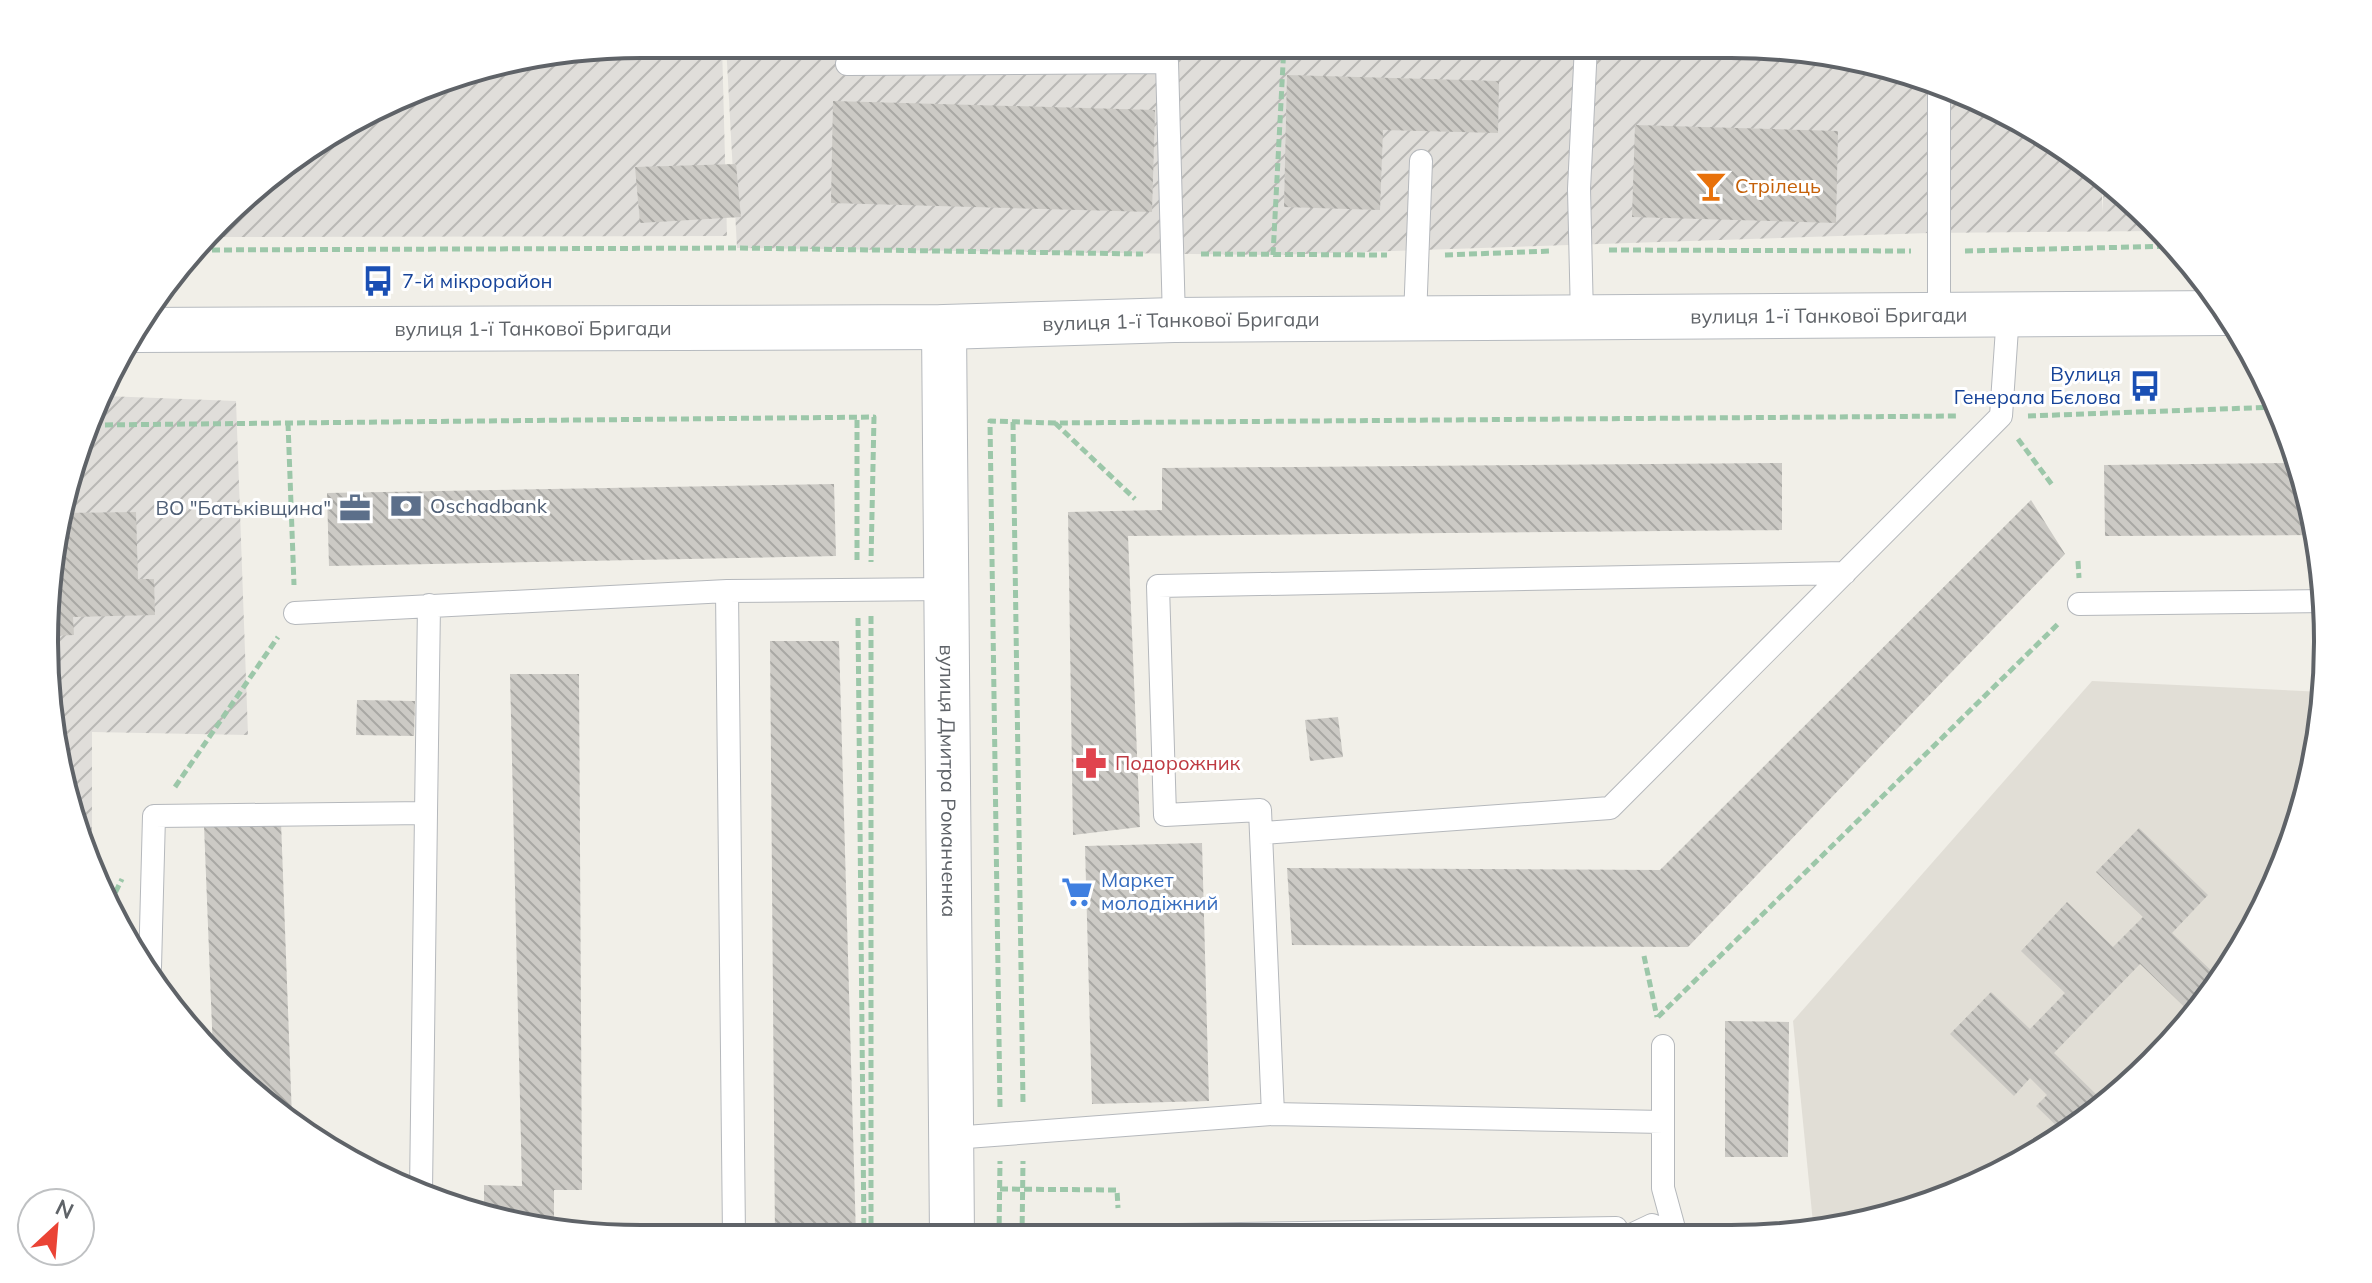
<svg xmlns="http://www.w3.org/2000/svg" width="2372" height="1283" font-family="Mulish,sans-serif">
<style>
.industrial{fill:url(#industrial-furrows)}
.education{fill:#e1ded6}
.building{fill:url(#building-back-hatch)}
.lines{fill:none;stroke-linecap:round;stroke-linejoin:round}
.service-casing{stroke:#b5b8bc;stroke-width:24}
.tertiary-casing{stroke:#b5b8bc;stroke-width:46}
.secondary-casing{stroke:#b6babf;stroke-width:46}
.path{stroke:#9cc7a9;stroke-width:5;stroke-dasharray:8 4;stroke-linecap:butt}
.service{stroke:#fff;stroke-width:22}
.tertiary{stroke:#fff;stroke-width:44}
.secondary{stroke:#fff;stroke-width:44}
.labels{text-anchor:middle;stroke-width:6;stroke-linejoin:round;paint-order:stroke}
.food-label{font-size:20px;fill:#c56008;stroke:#fff;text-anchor:start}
.transit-label{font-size:20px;fill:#164399;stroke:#fff;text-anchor:start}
.street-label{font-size:20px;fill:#5f6368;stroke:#fff}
.service-label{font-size:20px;fill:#4e5e75;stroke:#fff;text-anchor:start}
.health-label{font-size:20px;fill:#be3a42;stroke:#fff;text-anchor:start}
.shop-label{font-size:20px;fill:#366cbe;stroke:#fff;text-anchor:start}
.rim{fill:none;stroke:#5f6368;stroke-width:4}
</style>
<defs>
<pattern id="industrial-furrows" width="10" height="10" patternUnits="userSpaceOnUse" patternTransform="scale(2)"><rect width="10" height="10" fill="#e0deda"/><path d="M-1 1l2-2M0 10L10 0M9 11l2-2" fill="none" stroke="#b9b8b5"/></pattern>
<pattern id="building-back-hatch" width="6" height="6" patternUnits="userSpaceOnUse" patternTransform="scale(2)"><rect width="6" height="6" fill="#cccac5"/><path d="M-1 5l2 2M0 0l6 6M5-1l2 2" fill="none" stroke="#a9a8a4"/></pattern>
</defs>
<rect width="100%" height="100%" fill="#f1efe8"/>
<path class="industrial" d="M642 44H722L727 236 213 237 277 168 449 76Z
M726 44 1769 45 1886 64 2029 124 2102 176V212L2105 178 2124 192 2161 231 1929 233 1273 255 737 248Z
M105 396 236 401 248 735 92 732V874L45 681 64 487Z"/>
<path class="education" d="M2092 681 2324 692 2323 719 2296 833 2248 940 2179 1036 2062 1139 1923 1207 1814 1233 1793 1021Z"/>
<path class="building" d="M1680 45H1769L1814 53 1680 51Z
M1287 75 1499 81 1498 133 1383 130 1380 210 1284 207Z
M833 101 1155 110 1152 212 831 203Z
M1635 125 1838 131 1836 223 1632 217Z
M736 164 741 217 640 223 635 167Z
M1782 463V530L1128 536 1140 827 1073 835 1068 512 1162 510V468Z
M2299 463 2308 486 2316 535 2105 536 2104 465Z
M834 484 836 556 329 566 327 493Z
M2031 500 2065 554 1688 947 1292 945 1287 868 1660 870Z
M136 512 138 579H154L155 615 73 617 74 635 50 636 62 513Z
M770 641H839L856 1237H775Z
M510 674H579L582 1190H554V1230L484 1218V1185L522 1186Z
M357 700 415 701 414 736 356 735Z
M1338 717 1343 757 1310 761 1305 720Z
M281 822 292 1118 213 1052 204 825Z
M2139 828 2208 895 2172 933 2220 979 2194 1016 2140 964 2054 1053 2104 1102 2066 1135 2036 1106 2047 1095 2030 1078 2014 1096 1950 1034 1991 992 2030 1029 2065 993 2021 951 2067 902 2113 947 2143 917 2096 872Z
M1202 843 1209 1101 1092 1104 1085 846Z
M1725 1021 1789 1022 1788 1157H1725Z"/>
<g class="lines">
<defs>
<path id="service" d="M847 64 1167 62 1174 320
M1939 87V313
M1582 317 1579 189 1586 45
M1415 318 1421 161
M727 591 734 1237
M2079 604 2327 601
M295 613 727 591 945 589
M1262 833 1610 808 2001 416 2008 314
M150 967 154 816 426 813 429 605
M1663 1046V1188L1675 1232
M1273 1114 1260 810 1165 815 1158 586 1845 573
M953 1138 1273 1114 1663 1122
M421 1191 426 813
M1633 1234 1652 1225 1676 1234
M1115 1236 1616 1228 1620 1235"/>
<g id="tertiary">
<path id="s1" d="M944 327 952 1237"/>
</g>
<g id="secondary">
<path id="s2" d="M135 330 944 327 1174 320 2226 313"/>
</g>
</defs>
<use href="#service" class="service-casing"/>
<use href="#tertiary" class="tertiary-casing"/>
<use href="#secondary" class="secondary-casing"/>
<path class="path" d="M200 250 737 248 1143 254
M1609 250 1911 251
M1965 251 2175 246
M1201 254 1387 255
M1273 255 1284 45
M1445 255 1551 251
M2028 416 2278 407
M1013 422 1023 1103
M288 423 294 585
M1055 423 1135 499
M93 425 874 417 871 562
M2018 439 2053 486
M857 560V416
M2078 561 2079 578
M871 616V1237
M858 618 864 1237
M175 787 278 637
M110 903 122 879
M1644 956 1657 1017
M1658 1017 2059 623
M1000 1107 990 421 1055 423 1958 416
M1000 1189 1117 1190 1118 1208
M999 1236 1000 1161
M1022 1236 1023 1161"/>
<use href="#service" class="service"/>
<use href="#tertiary" class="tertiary"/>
<use href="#secondary" class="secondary"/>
</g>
<defs>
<symbol id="bar-bare" viewBox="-9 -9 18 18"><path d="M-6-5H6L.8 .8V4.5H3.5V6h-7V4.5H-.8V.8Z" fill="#e8710a" stroke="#fff" stroke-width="2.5" paint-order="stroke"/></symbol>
<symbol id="bus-bare" viewBox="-9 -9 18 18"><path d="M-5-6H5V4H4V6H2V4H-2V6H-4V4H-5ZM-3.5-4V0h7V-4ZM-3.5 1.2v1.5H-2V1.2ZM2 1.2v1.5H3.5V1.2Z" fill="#1a4fb4" stroke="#fff" stroke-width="2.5" paint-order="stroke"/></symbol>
<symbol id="bank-bare" viewBox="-9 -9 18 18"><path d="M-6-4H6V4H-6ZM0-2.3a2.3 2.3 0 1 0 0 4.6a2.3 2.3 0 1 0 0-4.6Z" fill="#5c6f8a" stroke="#fff" stroke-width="2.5" paint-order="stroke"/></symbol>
<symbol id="office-bare" viewBox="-9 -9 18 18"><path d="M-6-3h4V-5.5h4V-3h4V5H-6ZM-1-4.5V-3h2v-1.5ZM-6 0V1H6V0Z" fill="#5c6f8a" stroke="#fff" stroke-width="2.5" paint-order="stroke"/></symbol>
<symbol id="pharmacy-bare" viewBox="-9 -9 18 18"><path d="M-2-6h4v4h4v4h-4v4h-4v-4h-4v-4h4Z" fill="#e0444e" stroke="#fff" stroke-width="2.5" paint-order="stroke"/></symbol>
<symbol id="supermarket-bare" viewBox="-9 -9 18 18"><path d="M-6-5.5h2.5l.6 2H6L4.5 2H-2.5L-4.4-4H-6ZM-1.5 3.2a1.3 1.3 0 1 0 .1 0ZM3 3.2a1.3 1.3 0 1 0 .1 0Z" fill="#3f7fe0" stroke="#fff" stroke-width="2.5" paint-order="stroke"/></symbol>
</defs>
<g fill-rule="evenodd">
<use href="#bar-bare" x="1689" y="164" width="44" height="44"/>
<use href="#bus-bare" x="356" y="259" width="44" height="44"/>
<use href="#bus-bare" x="2123" y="364" width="44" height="44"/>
<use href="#bank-bare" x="384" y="484" width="44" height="44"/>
<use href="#office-bare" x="333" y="486" width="44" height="44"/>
<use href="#pharmacy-bare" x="1069" y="741" width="44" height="44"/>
<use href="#supermarket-bare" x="1055" y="870" width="44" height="44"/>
</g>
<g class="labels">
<g class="food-label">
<text x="1735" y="193">Стрілець</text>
</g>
<g class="transit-label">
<text x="402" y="288">7-й мікрорайон</text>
<text x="2121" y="381" text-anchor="end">Вулиця<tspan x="2121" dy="23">Генерала Бєлова</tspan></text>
</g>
<g class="street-label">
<text dy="7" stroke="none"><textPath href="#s2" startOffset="1694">вулиця 1-ї Танкової Бригади</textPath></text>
<text dy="7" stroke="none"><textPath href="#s2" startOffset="1046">вулиця 1-ї Танкової Бригади</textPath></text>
<text dy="7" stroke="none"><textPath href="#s2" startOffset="398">вулиця 1-ї Танкової Бригади</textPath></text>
<text dy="7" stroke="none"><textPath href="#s1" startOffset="454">вулиця Дмитра Романченка</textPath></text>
</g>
<g class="service-label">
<text x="430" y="513">Oschadbank</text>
<text x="331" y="515" text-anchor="end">ВО "Батьківщина"</text>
</g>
<g class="health-label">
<text x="1115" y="770">Подорожник</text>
</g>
<g class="shop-label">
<text x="1101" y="887">Маркет<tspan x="1101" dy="23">молодіжний</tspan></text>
</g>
</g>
<path d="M0 0H2372V1283H0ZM641 58H1731A583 583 0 0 1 2314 641V642A583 583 0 0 1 1731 1225H641A583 583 0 0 1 58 642V641A583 583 0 0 1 641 58Z" fill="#fff" fill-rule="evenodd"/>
<path class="rim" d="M641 58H1731A583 583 0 0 1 2314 641V642A583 583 0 0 1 1731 1225H641A583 583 0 0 1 58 642V641A583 583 0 0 1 641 58Z"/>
<g transform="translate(56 1227) rotate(26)"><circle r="38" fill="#ffffff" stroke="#bfc1c3" stroke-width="2"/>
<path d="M0-6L14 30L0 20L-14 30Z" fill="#ea4335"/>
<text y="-12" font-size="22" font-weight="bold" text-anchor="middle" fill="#5f6368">N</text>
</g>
</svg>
